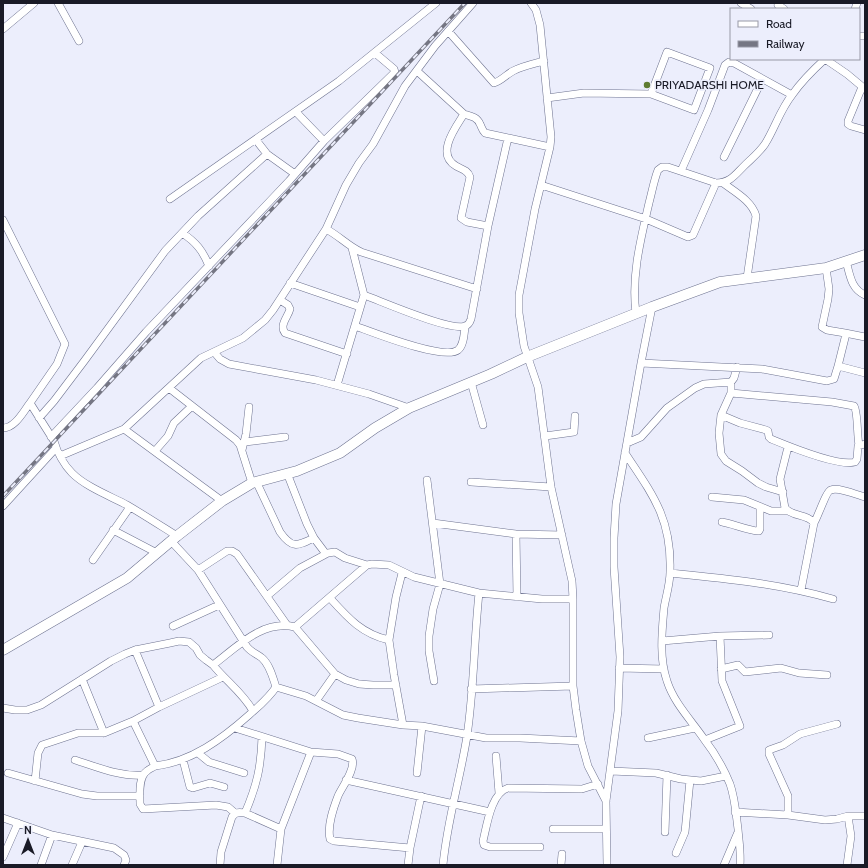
<svg xmlns="http://www.w3.org/2000/svg" width="868" height="868" font-family="Cabin,sans-serif">
<style>
.lines{fill:none;stroke-linecap:round;stroke-linejoin:round}
.street-casing{stroke:#6e7390;stroke-width:8}
.secondary-casing{stroke:#6e7390;stroke-width:11}
.street{stroke:#fff;stroke-width:7}
.secondary{stroke:#fff;stroke-width:10}
.rail-casing{stroke:#757683;stroke-width:3.5}
.rail{stroke:#eceefc;stroke-width:2;stroke-dasharray:6;stroke-linecap:butt}
.poi-dot{fill:#5e7b30;stroke:#eceefc;stroke-width:1.5}
.labels{text-anchor:middle;stroke-width:3.5;stroke-linejoin:round;paint-order:stroke}
.poi-label{font-size:12px;fill:#191a26;stroke:#eceefc;text-anchor:start}
</style>
<rect width="100%" height="100%" fill="#eceefc"/>
<g class="lines">
<defs>
<path id="street" d="M58 3 79 41
M531 3 536 10 540 25 551 137 550 147 535 209 519 295V313L524 346 538 387 551 487 572 581 573 599V686L576 710 581 741 588 766 606 801
M741 3 751 9
M778 5 784 9
M855 9 857 3
M3 29 34 3
M448 31 494 83C501 81 507 74 513 71 523 66 533 64 544 61
M859 36H865
M825 59 847 74 865 89
M417 71 464 114C471 116 477 117 480 124 482 128 482 130 485 133L550 147
M862 87 848 121V124L851 126 865 130
M547 98 584 93 651 94 667 52 710 68 694 110 651 94
M296 112 324 141
M464 114C456 127 435 154 456 166 461 169 468 170 470 177L461 218 467 222 488 226
M256 140 267 154 295 174
M724 157 762 80
M681 171 708 110 725 65 729 62 734 63 792 95
M723 183C735 192 752 201 756 216L747 278
M541 185 646 219 688 237 693 235 716 183
M170 199 339 81 436 3
M3 220 65 344 57 364 30 403 54 441C57 452 64 465 72 473 86 487 110 496 127 505 144 515 161 526 177 536
M326 229C338 235 348 246 361 252L477 289
M182 233C196 242 203 251 209 266
M846 261C850 275 851 289 865 295
M826 268 829 289 828 299 822 327 827 330 845 333V338L838 366 865 373
M290 283 360 307
M364 295C381 301 451 332 465 326 469 325 470 322 471 319L488 226 508 138
M280 300 288 305 290 309C288 317 279 325 285 333L347 354
M636 313C631 276 641 238 649 203 652 192 654 180 658 170L662 167H668L716 183C730 183 735 175 744 166 751 159 759 153 765 144 775 128 780 110 792 95 801 82 813 70 825 59
M355 326C372 332 444 361 458 350 464 345 464 334 465 327
M845 333 865 337
M214 352 220 359 229 364 316 380 369 394 409 408
M641 363 762 369 827 381 834 379 838 366
M471 382 483 425
M731 382V393L721 415 719 433 721 454 726 461 742 471 758 483 766 487 783 492
M337 385 364 295 352 248
M169 388 236 440 240 445 252 483
M731 393 832 402 854 406C858 411 857 437 859 445
M721 415 740 423 766 430 768 431 769 437 771 439C788 446 838 467 855 462L857 459 858 446 865 444
M39 418 54 401 85 360 165 251 198 216 267 154
M3 428C15 428 23 412 30 403
M124 429 222 501
M545 436 574 432 575 416
M51 437 97 388 146 332 289 181 324 141 395 72 394 69 375 53
M245 442 285 437
M627 443 641 437 667 408 695 388 704 384 731 382 734 378 737 367
M788 447 780 479 785 508C792 517 808 514 814 523L801 590
M242 450 246 434 249 407
M155 451 168 436 174 423 191 407
M625 453C653 495 672 519 670 572 670 584 666 596 664 608 662 631 659 658 667 681 674 703 691 720 704 739 714 752 724 769 730 784 735 798 736 814 738 829 739 841 741 853 740 865
M60 456 124 429 201 358 243 338 265 320 273 310 326 229 346 185 359 163 373 144 405 86 435 46 473 3
M287 473 307 524 314 538 326 554
M427 480 440 584 433 609 429 636V651L434 681
M256 481 280 532C292 549 297 546 314 538
M471 482 551 487
M712 497 744 500 771 511H787
M3 506 56 448
M722 522C730 523 753 532 759 531L760 529V508
M433 523 516 534 562 535
M814 523C818 517 826 491 831 490 838 487 858 495 865 497
M113 530 157 553
M516 534 517 597
M93 560 130 507
M198 570 227 551H232L237 554 287 625
M402 573 396 597 389 640 394 675 403 725
M670 573C727 579 777 583 833 599
M267 596 300 568 328 553 335 552 345 558 367 565
M330 598C348 618 362 634 389 640
M173 626 219 605
M295 627 335 674 346 680 359 684 373 685H396
M662 641 720 636 769 635
M135 650 159 707
M213 665C226 681 243 693 253 711
M619 668 664 669
M721 669 738 665 745 672 781 668 799 673 827 675
M82 679 104 733 133 721 159 707 223 677
M276 687 306 696 343 715 358 718 403 725 422 726 486 738H520L581 741
M471 689 573 686
M316 701 335 674
M3 708 15 710H27L41 705 111 661 125 654 135 650 170 643 179 641 189 642 196 648 200 655 206 660 213 665C237 647 263 619 295 627L367 565 372 564 389 565 414 577 479 593 542 599H573
M133 721 155 766C191 762 222 739 249 715 259 706 269 698 276 687 273 678 270 665 262 658 257 654 251 652 247 647L198 570 171 541
M235 728 311 752 338 754 352 759C356 769 342 787 338 796 333 809 327 826 330 839L334 841 410 848 408 865
M648 738 695 728
M705 740 740 726 722 681 720 636
M198 753 209 762 244 773
M496 756 499 793
M75 760C97 767 120 777 143 775
M183 760 190 787 193 788 210 783 224 787
M155 766C152 768 149 769 147 771 138 777 140 795 140 804L143 809 216 805 228 807 235 813
M611 771 656 773 681 779 701 781 726 776
M8 773 82 794 97 796H140
M417 773 422 726
M346 780 490 812
M35 781 38 753 42 745 78 733H104
M735 812 788 815 825 820 837 819 848 816H865
M245 813 281 829
M788 815V796L769 754V750L783 745 800 734 837 724
M3 818 52 835 114 848 124 855 126 860 124 865
M553 829H606
M665 832 667 775
M540 847H490L484 845 483 841C487 825 491 793 508 788L582 789 598 784
M410 848 421 796
M676 853 685 832 690 780
M3 857 18 823
M41 865 52 835
M72 865 82 842
M220 865 221 852 232 817C236 812 238 812 245 813 257 785 261 767 262 737
M277 865 281 829 311 752
M443 865C447 821 460 780 467 736 474 689 474 641 479 593
M561 865 562 854
M607 865 606 801 618 711 620 657 614 567V538L616 504 641 363 652 307
M724 865 738 832
M847 865 851 836 848 816"/>
<path id="secondary" d="M3 650 127 578 177 536 222 501 252 483 297 471 340 453 375 428 409 408 491 374 527 357 652 307 720 282 826 268 865 255"/>
</defs>
<use href="#street" class="street-casing"/>
<use href="#secondary" class="secondary-casing"/>
<use href="#street" class="street"/>
<use href="#secondary" class="secondary"/>
<defs>
<path id="rail" d="M3 496 465 3"/>
</defs>
<use href="#rail" class="rail-casing"/>
<use href="#rail" class="rail"/>
</g>
<circle class="poi-dot" cx="647" cy="85" r="4"/>
<g class="labels">
<g class="poi-label">
<text x="655" y="89">PRIYADARSHI HOME</text>
</g>
</g>
<rect width="868" height="868" fill="none" stroke="#191a26" stroke-width="8"/>
<rect x="730" y="8" width="130" height="52" fill="#eceefc" stroke="#9899a6"/>
<rect x="738" y="21" width="20" height="6" fill="#ffffff" stroke="#9899a6"/>
<text x="766" y="28" font-size="12" fill="#191a26">Road</text>
<rect x="738" y="41" width="20" height="6" fill="#757683" stroke="#9899a6"/>
<text x="766" y="48" font-size="12" fill="#191a26">Railway</text>
<g transform="translate(28 840)" stroke="#eceefc" stroke-width="3" paint-order="stroke">
<path d="M0-3L7 15L0 10L-7 15Z" fill="#191a26"/>
<text y="-6" font-size="11" font-weight="bold" text-anchor="middle" fill="#191a26">N</text>
</g>
</svg>
